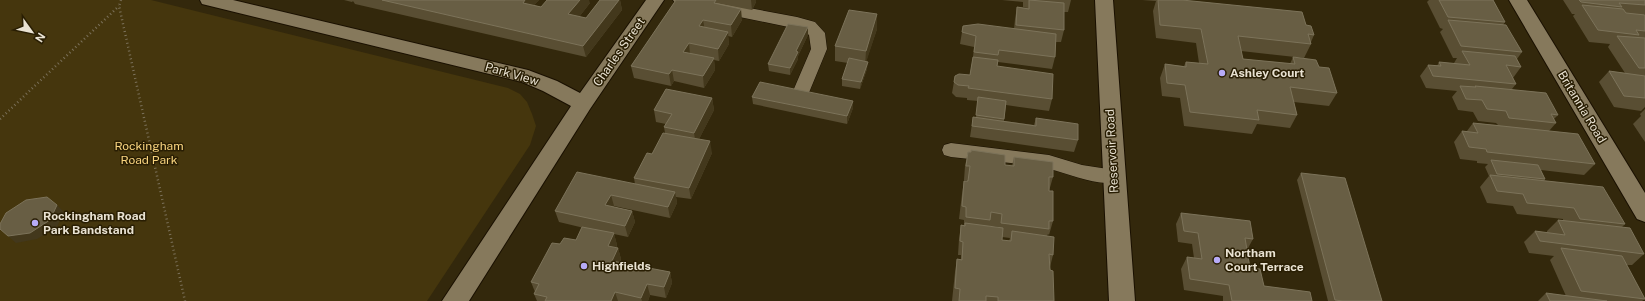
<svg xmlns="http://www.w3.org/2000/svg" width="1645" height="301" font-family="'Public Sans',sans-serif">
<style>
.green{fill:#45360d}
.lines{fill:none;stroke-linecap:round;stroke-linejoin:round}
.service-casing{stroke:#1a1000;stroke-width:1}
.minor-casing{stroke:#1a1000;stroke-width:2}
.path{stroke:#7b715a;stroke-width:2.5;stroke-dasharray:1 3;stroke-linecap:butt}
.service{fill:#86795c;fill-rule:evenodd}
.minor{fill:#86795c;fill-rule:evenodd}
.wall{fill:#594e33;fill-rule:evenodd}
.shaded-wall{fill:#43381c}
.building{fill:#685e44;stroke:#7c735a}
.poi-dot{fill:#b7abf8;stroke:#291e03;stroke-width:1.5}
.labels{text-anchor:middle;stroke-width:3;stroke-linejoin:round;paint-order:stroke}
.street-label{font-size:12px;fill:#e9e2d2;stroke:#291e03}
.poi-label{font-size:12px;font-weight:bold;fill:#e9e2d2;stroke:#291e03;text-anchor:start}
.park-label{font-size:12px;fill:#f8d47f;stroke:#291e03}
</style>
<rect width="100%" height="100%" fill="#33280c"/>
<path class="green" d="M0 0H151L508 88 520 94 527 102 532 114 536 126 530 145 427 301H0Z"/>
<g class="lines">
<defs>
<path id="service" d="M673 0H707L797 17 815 22 825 33 827 49 808 95 802 97 796 95 793 91 811 49 809 35 803 30 681 5 675 3Z
M951 143 1049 155 1082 165 1121 171 1124 176 1121 181C1098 188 1072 174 1049 169 1017 162 983 161 951 157L944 155 942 150 944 145Z"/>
<path id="minor" d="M200 0H233L528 70 557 81 580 93 646 0H664L590 109 469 301H442L571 106 543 91 522 82 202 4Z
M1095 0H1113L1135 301H1109Z
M1509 0H1527L1645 193V222L1637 219Z"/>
</defs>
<use href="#service" class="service-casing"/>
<use href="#minor" class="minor-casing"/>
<path class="path" d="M121 0 119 6 185 301
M0 119 119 6"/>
<use href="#service" class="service"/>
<use href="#minor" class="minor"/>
</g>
<path class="wall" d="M344 0H539L534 5 541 7 590 3 579 17 586 18 600 0H620L622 10 586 57 355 4 353 1 352 2Z
M676 0H756V2L752 10 716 3V4L742 20 732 37 728 36 729 44 719 61 714 60 715 70 704 88 674 81 671 86 634 78 631 66Z
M1002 0H1071L1068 12H1064V30L1061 42H1056L1055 57 1052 69 998 62 997 66 1052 99 1049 111 1006 105 1004 121 1034 125 1036 118 1078 140 1074 152 970 137 973 117H976L978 101 967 100V98L956 97 952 93 955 76 970 75 973 57 974 47 960 44 963 26 1014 29 1015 19 1017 7 1028 8 1023 7V2Z
M1142 0H1182L1306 25 1314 35 1311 42V44L1304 58 1241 51 1243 59 1290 64 1293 57 1319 67 1337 93 1329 106 1294 102 1297 115 1290 128 1257 124 1252 134 1184 126 1180 98 1162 96 1160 78 1165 64 1184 66 1186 62 1199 63 1196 43 1156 38 1153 11 1156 1Z
M1429 0H1493L1505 22 1503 25 1522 52 1517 59 1521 67 1513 78 1516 84 1512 89 1558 115 1554 119 1556 123 1549 131 1595 164 1584 175 1541 170 1545 179 1544 181 1625 224 1622 227 1644 254 1632 265H1626L1645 299 1642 301H1538L1546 293 1566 296 1550 260 1554 256 1529 253 1524 242 1535 231 1547 233V231L1558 220H1563V219L1517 214 1513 206 1487 203 1480 187 1489 176 1485 167 1488 164 1477 163V161L1460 159 1454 142 1462 131H1467L1473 123 1498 125 1496 123 1478 121 1473 112 1458 110 1452 97 1457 91 1426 88 1420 76 1428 65 1437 66 1439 62 1455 64 1454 63 1457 58H1453L1440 32 1443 29 1440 28 1427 2Z
M1563 0H1645V14L1644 15H1645V107L1641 111 1614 107 1599 82 1609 71 1625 73 1608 47 1610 44 1589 42 1573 16 1575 14H1572Z
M877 29 866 61 867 69 860 89 842 86V79L848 63 835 61V46Z
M808 35 798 56V59L790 75 769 71 768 64Z
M752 97 853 101V108L847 124 753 104Z
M712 98 714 110 699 139 712 153 691 199 676 197 677 203 670 218 614 206V207L632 211 635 222 628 237 614 234 617 245 616 248H618L621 259 620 263 670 272 672 283 666 298 650 295 648 301H537L534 294 535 292 531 282 560 244 576 240 584 228 559 222 555 211 635 184 634 178 652 154 665 133 664 127 666 124 656 122 654 110Z
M1645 109V142L1633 124 1641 116 1640 114Z
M968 152 1005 165 1012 166 1014 157 1053 177 1049 191 1053 221 1049 235 1048 234 1047 236 1053 255 1050 267 1054 301H952L955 272 957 259H961V255H958L959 239 961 225H964V220L959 219 962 194 964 181H967V180H964L965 166ZM989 226 999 227V228L988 226ZM1002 237 1010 238 1009 241 1002 240Z
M1301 173 1382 301H1328L1297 180Z
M1181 213 1253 239 1247 250 1250 268 1264 286 1312 301H1223V296L1184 290 1181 269 1187 257 1194 258 1192 244 1178 242 1176 224Z"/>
<path class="shaded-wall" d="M525 0H539L526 14 523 3Z
M580 0H589L590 3 572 26 568 14Z
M619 0H620L622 10 586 57 583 46Z
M751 0H756V2L752 10Z
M741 9 742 20 732 37 731 25Z
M877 14V29L865 66 866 51Z
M703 20 705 31 699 26Z
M808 27V35L798 56V59L790 75V68L796 51Z
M728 32 729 44 719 61 718 49Z
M689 43 690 55 683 52Z
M714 58 715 70 704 88 703 76Z
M868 62 867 69 860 89 861 82Z
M672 70 674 81 671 86 669 74Z
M712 98 714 110 696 145 694 133Z
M853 101V108L847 124V116Z
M710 141 712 153 691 199 689 188Z
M675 192 677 203 670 218 668 207Z
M611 195 614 206 609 217 605 205Z
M57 205 64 212 57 227 37 239 16 243 8 236Z
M632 211 635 222 628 237 625 226Z
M614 233 617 245 611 257 608 246Z
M618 248 621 259 615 273 612 261Z
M670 272 672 283 666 298 664 287Z
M647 284 650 295 648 301H642L641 298Z
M615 292 618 301H611Z"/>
<path class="building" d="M382 0H525L523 3 541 7 547 0H580L568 14 586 18 600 0H619L583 46Z
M676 0H716L714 3 741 9 731 25 703 20 699 26 728 32 718 49 689 43 683 52 714 58 703 76 672 70 669 74 631 66Z
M1029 0 1064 3V30L1016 25 1017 7 1029 9Z
M1158 0H1182L1302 12 1306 25 1311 26 1314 35 1308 34 1311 44 1238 36 1243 59 1295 64 1293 57 1316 60 1319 67 1329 68 1337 93 1290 87 1297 115 1257 110 1259 120 1190 112 1185 85 1167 83 1165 64 1186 67V62L1208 64 1201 29 1160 25Z
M1439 0H1493L1505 22 1448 17Z
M1579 0H1645V5L1619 3 1622 7 1581 2Z
M1582 5 1623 9 1626 13 1645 15V31L1636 30 1639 35 1598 30Z
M849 10 877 14 866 51 835 46Z
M1448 20 1506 25 1522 52 1461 46Z
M788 24 808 27 796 51 798 52 790 68 768 64Z
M978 24 1056 34 1055 57 999 50 998 55 974 52 976 36 962 32 963 26Z
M1617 36 1645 38V68H1639Z
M1462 51 1515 56 1521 67 1506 65 1516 84 1433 76 1428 65 1441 66 1439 62 1470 65Z
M973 57 998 60 997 66 1053 74 1052 99 968 88 969 86 958 85 954 82 955 76 959 74 970 75Z
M849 58 868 62 861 82 842 79Z
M1609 71 1645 76V98L1624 96Z
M760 82 853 101 847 116 752 97Z
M1460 86 1476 87 1475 86 1546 93 1558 115 1551 114 1556 123 1509 118 1506 111 1487 109 1482 100 1466 99Z
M666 89 712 98 694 133 664 127 672 114 654 110Z
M978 97 1006 101 1004 119 976 115Z
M973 117 1036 126V118L1078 124V140L972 126Z
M1473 123 1578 134 1595 164 1487 152 1486 149 1469 147 1462 131 1478 133Z
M663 133 710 141 689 188 634 178 647 153 652 154Z
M971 150 1005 155V165L1014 166V157L1053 162V177H1049V191H1053V221H1049V229L1001 223 1002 214 991 212 990 220 966 217V207L962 206 964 181H968L970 166H966L968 152H971Z
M1491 160 1538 165 1545 179 1497 174Z
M577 172 675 192 668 207 611 195 605 205 632 211 625 226 555 211Z
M1301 173 1345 178 1382 301H1343L1335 300Z
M1490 175 1603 187 1625 224 1580 219 1574 208 1527 203 1523 194 1497 191Z
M47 197 57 205 50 220 30 233 8 236 0 229V224L6 213 26 200Z
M1181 213 1250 221 1253 239 1245 238 1250 268 1260 269 1264 286 1310 292 1312 301H1232L1229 285 1190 279 1187 257 1202 259 1198 233 1184 231Z
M1558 220 1630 228 1644 254 1540 241 1535 231 1565 235Z
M965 223 1003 228 1002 240 1011 241 1012 231 1054 237 1053 255 1049 254 1050 270 1053 271 1054 301H998V297L986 296V301H959L960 289 955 288 957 259 962 260 963 242 960 241 961 225 965 226Z
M582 227 614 233 608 246 618 248 612 261 670 272 664 287 647 284 641 298 615 292 611 301H545L547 297 534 294 539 284 531 282 552 243 560 244 564 238 576 240Z
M1561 248 1622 256 1645 299 1581 291Z
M1546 293 1607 301H1550Z"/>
<g class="poi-dot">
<circle cx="1222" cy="73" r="4"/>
<circle cx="35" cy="223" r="4"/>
<circle cx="1217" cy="260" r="4"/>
<circle cx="584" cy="266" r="4"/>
</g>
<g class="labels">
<g class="street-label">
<text transform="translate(619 52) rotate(-55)" y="4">Charles Street</text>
<text transform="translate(512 74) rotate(16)" y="4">Park View</text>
<text transform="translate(1582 107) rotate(59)" y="4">Britannia Road</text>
<text transform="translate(1112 151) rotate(-93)" y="4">Reservoir Road</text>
</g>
<g class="poi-label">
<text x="1230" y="77">Ashley Court</text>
<text x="43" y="220">Rockingham Road<tspan x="43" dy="14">Park Bandstand</tspan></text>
<text x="1225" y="257">Northam<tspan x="1225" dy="14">Court Terrace</tspan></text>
<text x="592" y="270">Highfields</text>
</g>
<g class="park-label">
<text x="149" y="150">Rockingham<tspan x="149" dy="14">Road Park</tspan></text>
</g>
</g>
<g transform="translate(32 32) rotate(123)" stroke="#291e03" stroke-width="3" paint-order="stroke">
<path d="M0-3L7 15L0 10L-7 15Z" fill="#e9e2d2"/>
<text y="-6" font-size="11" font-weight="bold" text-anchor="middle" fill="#e9e2d2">N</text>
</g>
</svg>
